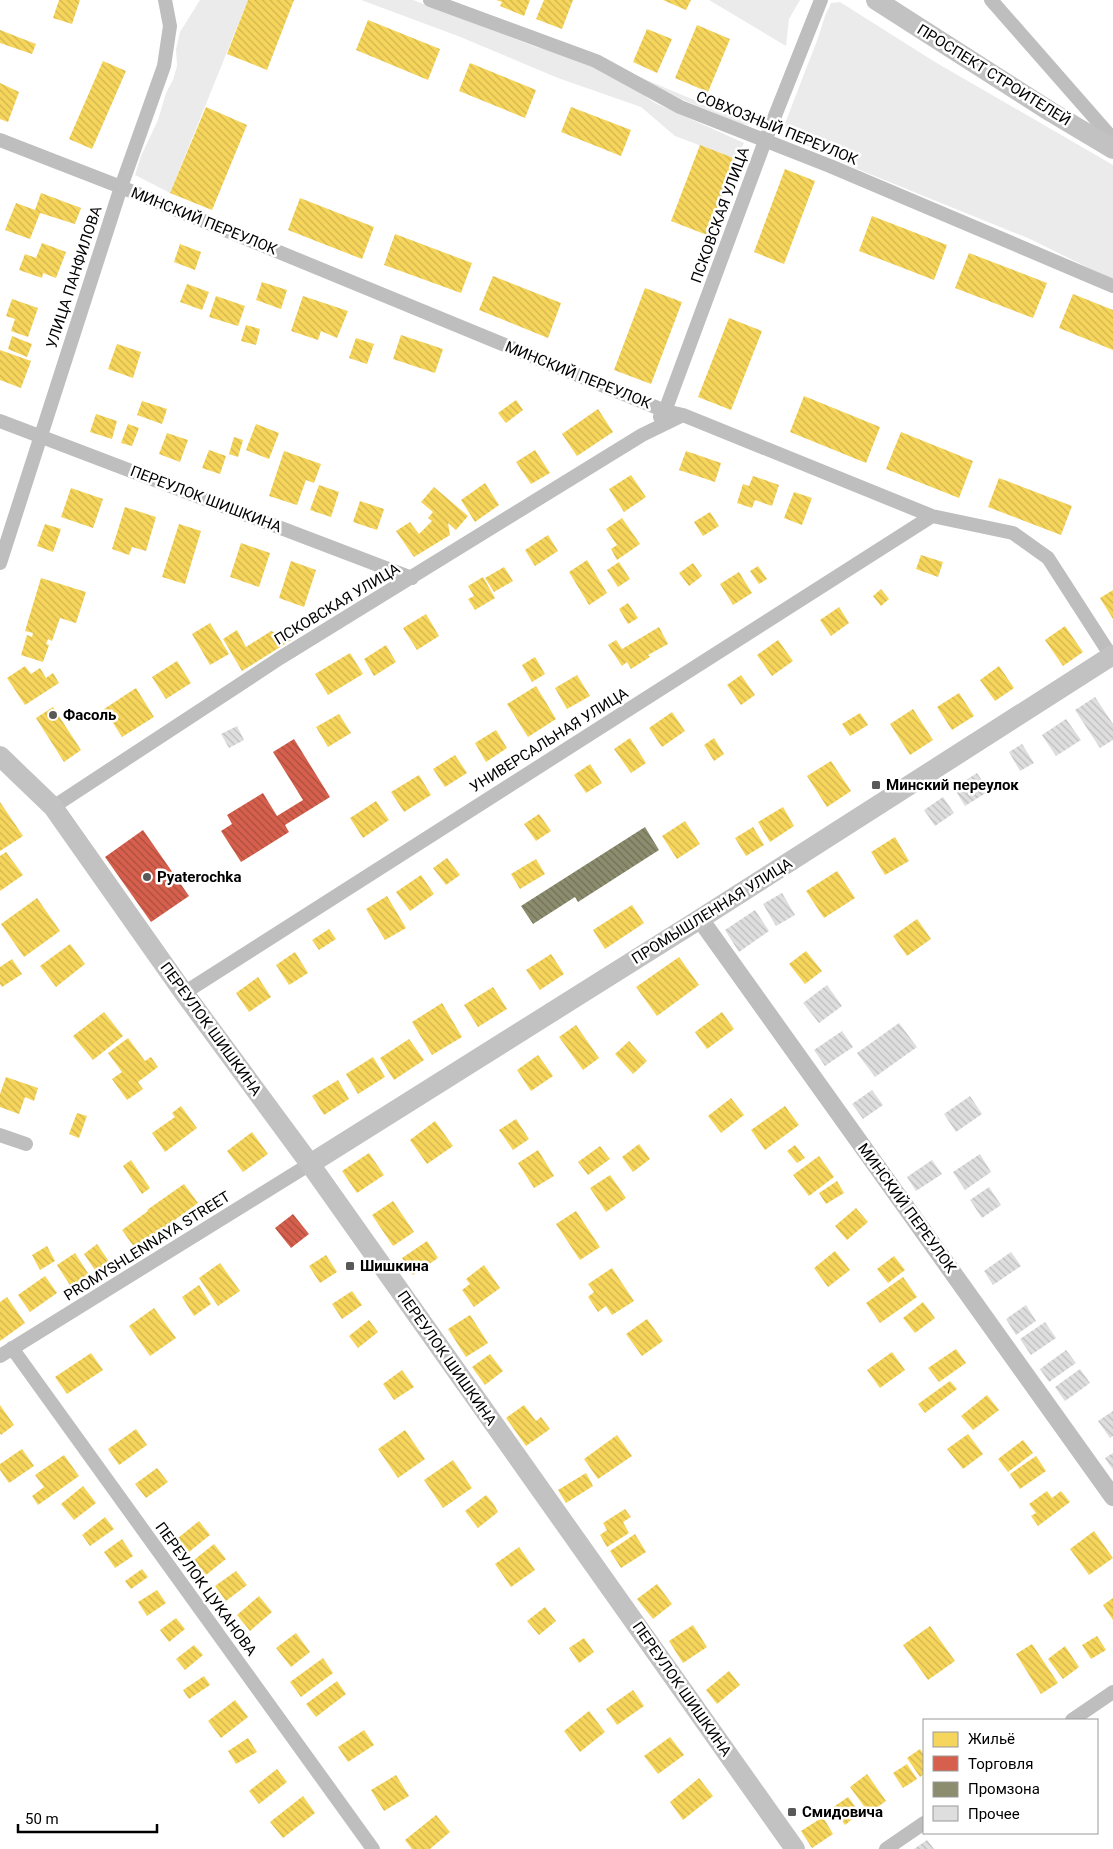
<svg xmlns="http://www.w3.org/2000/svg" width="1113" height="1849" font-family="Roboto,sans-serif">
<style>
.grass{fill:#ebebeb}
.homes{fill:url(#homes-back-hatch)}
.shops{fill:url(#shops-back-hatch)}
.industry{fill:url(#industry-back-hatch)}
.building{fill:url(#building-back-hatch)}
.lines{fill:none;stroke-linecap:round;stroke-linejoin:round}
.minor{stroke:#bebebe;stroke-width:14}
.tertiary{stroke:#bebebe;stroke-width:18}
.secondary{stroke:#c2c2c2;stroke-width:20}
.poi-dot{fill:#595959;stroke:#fff;stroke-width:2}
.labels{text-anchor:middle;stroke-width:5;stroke-linejoin:round;paint-order:stroke}
.street-label{font-size:15px;fill:#000;stroke:#fff}
.poi-label{font-size:15px;font-weight:bold;fill:#000;stroke:#fff;text-anchor:start}
</style>
<defs>
<pattern id="homes-back-hatch" width="6" height="6" patternUnits="userSpaceOnUse" patternTransform="scale(1.25)"><rect width="6" height="6" fill="#f6d55c"/><path d="M-1 5l2 2M0 0l6 6M5-1l2 2" fill="none" stroke="#d1b54e"/></pattern>
<pattern id="shops-back-hatch" width="6" height="6" patternUnits="userSpaceOnUse" patternTransform="scale(1.25)"><rect width="6" height="6" fill="#d6604d"/><path d="M-1 5l2 2M0 0l6 6M5-1l2 2" fill="none" stroke="#ab4d3e"/></pattern>
<pattern id="industry-back-hatch" width="6" height="6" patternUnits="userSpaceOnUse" patternTransform="scale(1.25)"><rect width="6" height="6" fill="#8c8c6e"/><path d="M-1 5l2 2M0 0l6 6M5-1l2 2" fill="none" stroke="#707058"/></pattern>
<pattern id="building-back-hatch" width="6" height="6" patternUnits="userSpaceOnUse" patternTransform="scale(1.25)"><rect width="6" height="6" fill="#dedede"/><path d="M-1 5l2 2M0 0l6 6M5-1l2 2" fill="none" stroke="#bdbdbd"/></pattern>
</defs>
<rect width="100%" height="100%" fill="#fff"/>
<path class="grass" d="M200 0H248L170 193 135 175 141 156 158 120 166 93 173 80 177 66 176 49 180 32Z
M361 0H413L536 47 553 51 611 72 655 103 744 143 736 159 675 136 641 107 558 78 458 36Z
M709 0H800L789 19 786 46Z
M840 2 935 62 1113 165V280L1030 239 855 168 795 140 784 126 818 38 825 16 831 3Z
M609 64 753 125 741 124 681 99Z"/>
<path class="homes" d="M59 0H80L72 24 53 18Z
M248 0H294L267 70 227 54Z
M496 0H530L524 16 500 6 502 2Z
M544 0H573L562 29 536 19Z
M663 0H691L686 10Z
M368 20 440 49 428 80 356 50Z
M697 25 730 39 708 92 675 78Z
M647 29 672 39 657 73 633 62Z
M0 30 36 44 32 54 0 43Z
M103 61 126 71 92 149 69 139Z
M470 63 536 90 525 118 459 91Z
M0 83 19 92 8 122 0 119Z
M206 107 247 125 212 210 170 193Z
M571 107 631 130 621 156 561 132Z
M700 145 736 159 707 235 671 221Z
M785 169 815 181 784 264 754 252Z
M41 193 81 208 75 224 40 213 30 239 5 230 16 203 35 210Z
M300 198 374 227 362 259 288 230Z
M872 216 947 245 934 280 859 251Z
M395 234 472 263 461 293 384 265Z
M42 243 66 252 56 278 43 273 42 278 19 270 25 254 36 258Z
M180 244 201 252 195 270 174 262Z
M969 253 1047 283 1033 318 955 288Z
M493 276 561 303 548 338 479 310Z
M262 282 287 290 281 309 256 300Z
M187 284 209 292 202 310 180 302Z
M645 288 682 302 651 384 614 370Z
M1073 294 1113 310V350L1059 328Z
M216 296 245 306 238 326 209 317Z
M303 296 348 311 337 338 321 331 318 340 291 331Z
M12 299 38 308 28 337 11 331 15 319 6 316Z
M729 318 762 331 731 410 698 397Z
M246 325 260 329 256 345 241 341Z
M401 335 443 349 435 373 393 359Z
M12 336 32 344 27 357 8 349Z
M356 338 374 344 367 364 349 358Z
M117 344 141 352 133 378 108 369Z
M0 350 31 361 21 388 0 380Z
M804 396 880 427 866 463 790 432Z
M516 400 523 410 506 423 498 413Z
M142 401 167 409 162 424 137 415Z
M598 409 613 432 577 456 562 434Z
M96 414 117 421 112 439 90 432Z
M128 424 139 428 132 446 121 443Z
M256 424 279 433 269 459 246 450Z
M901 432 973 461 959 498 886 469Z
M167 433 188 440 180 462 159 454Z
M234 437 243 440 238 457 229 454Z
M209 450 226 456 220 474 202 468Z
M535 450 550 473 531 484 516 462Z
M284 451 321 464 314 483 306 480 297 505 269 496Z
M686 451 721 463 715 482 679 470Z
M631 475 646 497 624 512 609 489Z
M753 476 779 485 772 506 755 500 752 508 737 503 743 484 749 486Z
M999 478 1072 506 1061 535 988 507Z
M485 483 499 505 475 522 461 500Z
M319 485 339 492 331 517 310 510Z
M434 487 468 516 456 530 448 523 450 535 414 557 396 531 410 522 419 534 432 521 428 518 433 512 421 502Z
M71 488 103 499 93 528 61 517Z
M794 492 812 498 802 525 784 518Z
M360 501 384 509 377 530 353 522Z
M125 507 156 517 146 551 132 547 129 555 112 549Z
M710 512 719 526 703 536 694 522Z
M622 518 640 544 617 560 611 549 617 545 606 529Z
M45 524 61 529 53 552 37 546Z
M179 524 201 531 185 584 162 577Z
M548 535 558 551 535 566 525 550Z
M241 543 270 553 259 587 230 577Z
M921 555 943 562 938 577 916 569Z
M587 560 607 593 589 605 569 572Z
M291 561 316 570 304 607 279 598Z
M619 562 630 579 618 587 607 570Z
M693 563 702 576 689 586 679 573Z
M758 566 767 579 759 584 750 571Z
M504 567 513 581 494 592 485 578Z
M739 572 752 593 733 605 720 584Z
M483 577 495 598 475 610 468 599 474 596 468 586Z
M41 578 86 592 76 623 60 618 52 641 48 639 46 644 49 645 43 662 21 655 27 635 32 637 33 633 25 631Z
M881 589 889 599 881 606 873 596Z
M1113 590V619L1100 598Z
M628 603 638 618 628 624 619 609Z
M839 607 849 623 831 636 820 620Z
M426 614 439 636 417 650 403 628Z
M210 623 229 654 210 665 192 634Z
M1065 626 1083 652 1063 666 1045 640Z
M659 627 668 644 648 655 650 657 631 669 627 662 622 666 608 645 616 640 622 649Z
M237 630 246 647 271 631 293 639 242 671 223 639Z
M778 640 793 661 772 676 757 655Z
M386 645 396 662 374 676 364 659Z
M350 653 363 674 328 695 315 674Z
M535 657 545 674 532 682 522 665Z
M177 661 191 683 166 699 152 677Z
M25 666 31 674 40 668 46 678 53 673 59 683 25 705 7 678Z
M999 666 1014 688 995 701 980 680Z
M577 675 590 696 567 709 555 688Z
M741 675 755 695 741 705 727 685Z
M536 686 556 719 528 737 507 704Z
M136 688 154 717 122 737 104 709Z
M959 693 974 716 952 730 937 707Z
M53 707 81 750 64 762 36 718Z
M913 709 933 740 910 755 890 724Z
M672 712 685 731 662 747 649 728Z
M860 713 868 725 850 736 842 724Z
M339 714 351 733 328 747 316 727Z
M496 730 507 748 486 762 475 743Z
M630 738 646 763 631 773 614 749Z
M714 738 724 754 714 761 704 745Z
M455 755 467 773 445 787 433 769Z
M831 761 851 791 827 807 807 776Z
M590 764 602 783 586 793 574 775Z
M419 775 431 795 404 812 391 792Z
M376 801 389 820 363 838 350 818Z
M0 802 23 836 0 851Z
M783 807 794 826 770 842 758 822Z
M539 814 551 831 536 841 524 824Z
M685 821 700 844 677 859 662 836Z
M753 827 764 845 746 856 735 838Z
M895 837 909 861 885 875 871 852Z
M6 852 23 875 0 891V856Z
M447 858 460 875 446 885 433 868Z
M536 859 545 874 520 889 511 874Z
M837 871 855 898 824 918 806 891Z
M421 875 434 894 410 911 396 892Z
M387 896 406 928 385 940 366 909Z
M37 898 60 931 24 957 1 924Z
M632 905 644 923 605 949 593 930Z
M917 919 931 939 907 956 893 936Z
M329 929 336 939 319 950 312 940Z
M70 944 85 964 56 987 40 966Z
M806 951 822 971 805 984 789 964Z
M295 952 308 973 289 985 276 965Z
M551 954 564 974 540 990 526 970Z
M679 957 699 985 657 1016 636 987Z
M12 959 22 974 2 987 0 984V967Z
M258 977 271 997 249 1012 236 993Z
M493 987 507 1009 478 1027 464 1005Z
M442 1003 462 1037 432 1055 412 1022Z
M104 1012 123 1036 93 1060 73 1036Z
M722 1012 734 1029 707 1049 695 1032Z
M576 1025 599 1058 583 1070 559 1037Z
M128 1038 145 1061 151 1057 158 1067 138 1082 143 1089 127 1100 112 1079 122 1072 108 1053Z
M409 1039 424 1060 394 1080 380 1058Z
M629 1041 647 1061 633 1074 615 1054Z
M538 1055 553 1076 531 1091 517 1070Z
M373 1057 385 1077 358 1094 346 1074Z
M6 1077 38 1088 34 1101 25 1097 19 1114 0 1107V1094Z
M338 1080 349 1099 324 1115 312 1096Z
M731 1098 744 1115 721 1133 708 1116Z
M181 1106 197 1128 165 1152 152 1133 175 1117 172 1113Z
M785 1106 799 1125 765 1150 751 1130Z
M77 1113 87 1116 79 1138 69 1134Z
M516 1119 529 1139 513 1150 499 1130Z
M435 1121 453 1146 427 1164 410 1140Z
M252 1132 268 1154 243 1172 227 1151Z
M639 1144 650 1159 633 1172 622 1157Z
M795 1145 805 1158 797 1163 787 1151Z
M600 1146 610 1159 588 1175 578 1162Z
M538 1150 554 1176 534 1188 518 1163Z
M369 1153 384 1175 357 1193 342 1171Z
M819 1156 834 1177 809 1196 793 1175Z
M131 1160 150 1188 142 1194 123 1166Z
M610 1175 626 1198 606 1212 590 1188Z
M837 1181 844 1193 826 1204 819 1193Z
M184 1184 198 1203 161 1230 134 1247 122 1230 148 1211 147 1210Z
M393 1201 414 1232 393 1246 372 1215Z
M856 1208 868 1222 847 1240 835 1226Z
M576 1211 600 1247 580 1260 556 1224Z
M427 1241 438 1258 413 1275 402 1258Z
M97 1244 110 1263 97 1273 84 1254Z
M47 1246 55 1261 40 1270 32 1255Z
M835 1251 850 1270 828 1287 814 1268Z
M75 1253 91 1278 73 1290 57 1265Z
M326 1255 337 1272 320 1283 309 1266Z
M894 1256 905 1270 888 1283 877 1269Z
M220 1263 240 1291 218 1306 199 1278Z
M484 1265 500 1288 474 1307 462 1290 470 1284 466 1279Z
M612 1268 634 1301 612 1315 606 1306 598 1312 588 1297 594 1292 588 1284Z
M45 1276 57 1293 30 1312 18 1295Z
M903 1277 917 1297 880 1323 866 1303Z
M199 1285 211 1304 194 1316 182 1297Z
M352 1291 362 1305 342 1319 332 1304Z
M7 1297 25 1323 0 1341V1302Z
M923 1302 935 1318 915 1333 903 1318Z
M154 1308 176 1338 150 1356 129 1326Z
M470 1315 488 1343 466 1357 448 1329Z
M647 1319 663 1341 642 1356 626 1334Z
M369 1320 378 1332 358 1348 349 1336Z
M956 1349 966 1363 939 1382 928 1368Z
M892 1352 905 1370 880 1388 867 1370Z
M91 1353 103 1370 67 1394 55 1377Z
M490 1354 503 1371 485 1385 472 1367Z
M402 1370 414 1387 394 1400 383 1384Z
M950 1381 957 1389 925 1413 918 1404Z
M987 1395 999 1410 973 1430 961 1416Z
M0 1405 14 1425 1 1435 0 1433Z
M524 1405 536 1421 541 1417 550 1429 526 1446 506 1418Z
M136 1429 147 1445 119 1465 108 1449Z
M405 1430 425 1459 398 1478 378 1449Z
M968 1434 983 1454 963 1469 947 1449Z
M617 1435 632 1456 598 1479 584 1459Z
M1023 1440 1033 1453 1008 1472 998 1459Z
M22 1449 34 1466 9 1483 0 1470V1464Z
M64 1455 79 1476 38 1505 32 1496 44 1487 35 1475Z
M1036 1456 1046 1471 1020 1489 1010 1474Z
M453 1460 472 1488 443 1508 424 1480Z
M157 1468 168 1482 146 1498 135 1484Z
M586 1473 593 1486 566 1503 558 1490Z
M83 1486 96 1503 74 1520 61 1504Z
M1047 1491 1052 1498 1061 1491 1070 1502 1038 1526 1031 1516 1036 1513 1029 1504Z
M486 1495 493 1503 498 1512 478 1528 465 1511Z
M625 1509 631 1517 623 1522 629 1533 607 1547 600 1535 607 1530 603 1523Z
M105 1517 114 1529 90 1546 82 1535Z
M199 1521 210 1535 189 1552 178 1538Z
M1094 1531 1113 1558 1089 1575 1070 1549Z
M635 1534 646 1552 621 1568 610 1551Z
M122 1539 133 1556 115 1568 104 1552Z
M214 1544 226 1559 206 1575 194 1560Z
M519 1547 535 1570 511 1587 495 1564Z
M142 1569 148 1577 131 1589 125 1581Z
M236 1571 247 1585 226 1601 215 1586Z
M657 1584 672 1604 653 1619 637 1599Z
M157 1590 166 1603 147 1616 138 1602Z
M259 1596 272 1612 250 1631 237 1615Z
M1113 1598V1620L1103 1605Z
M545 1607 556 1621 539 1635 527 1621Z
M176 1618 185 1629 169 1642 160 1630Z
M693 1625 707 1647 683 1663 669 1641Z
M930 1626 955 1661 928 1680 903 1645Z
M296 1633 310 1652 291 1667 276 1648Z
M1097 1636 1106 1650 1091 1659 1082 1645Z
M584 1638 594 1652 579 1663 569 1648Z
M1032 1644 1058 1683 1041 1694 1016 1654Z
M194 1645 203 1655 185 1670 176 1659Z
M1065 1646 1079 1667 1063 1679 1048 1659Z
M323 1658 333 1673 301 1697 290 1682Z
M729 1671 740 1685 717 1704 706 1690Z
M204 1676 210 1685 189 1699 183 1690Z
M337 1681 346 1694 316 1717 306 1704Z
M633 1690 644 1706 617 1725 606 1709Z
M235 1700 248 1717 221 1738 208 1721Z
M589 1711 605 1732 580 1752 564 1731Z
M364 1730 374 1745 348 1762 338 1747Z
M670 1737 684 1755 658 1774 644 1756Z
M248 1738 257 1752 236 1764 228 1751Z
M920 1749 924 1755V1774L920 1777 907 1758Z
M907 1764 917 1779 903 1788 893 1773Z
M277 1769 287 1782 259 1804 249 1791Z
M867 1774 886 1801 869 1813 850 1787Z
M396 1775 409 1796 384 1811 371 1790Z
M699 1778 713 1796 683 1820 670 1802Z
M303 1796 315 1813 283 1838 270 1822Z
M848 1797 860 1813 845 1825 832 1808Z
M436 1815 450 1832 430 1849H412L405 1840Z
M823 1817 833 1834 812 1848 801 1831Z"/>
<path class="shops" d="M294 739 330 797 285 825 289 832 241 862 221 831 232 824 227 815 263 793 277 816 303 800 273 752Z
M143 830 189 896 151 922 105 857Z
M293 1214 309 1234 291 1248 275 1228Z"/>
<path class="industry" d="M645 827 659 850 578 902 575 897 533 924 521 906Z"/>
<path class="building" d="M1095 697 1113 724V740L1100 748 1075 710Z
M1066 719 1081 740 1056 756 1042 735Z
M237 726 244 740 229 748 221 734Z
M1022 744 1034 763 1020 771 1009 752Z
M977 773 989 791 965 806 954 788Z
M943 797 954 813 935 826 924 810Z
M782 893 795 915 776 926 763 904Z
M755 910 769 931 739 952 725 930Z
M827 985 842 1006 819 1023 803 1003Z
M899 1023 917 1047 875 1077 857 1053Z
M842 1031 853 1047 825 1066 814 1050Z
M872 1090 883 1105 863 1119 852 1104Z
M970 1096 982 1114 956 1132 944 1114Z
M980 1154 991 1172 965 1190 953 1172Z
M932 1160 942 1174 916 1191 907 1177Z
M989 1187 1001 1205 982 1218 970 1200Z
M1011 1252 1021 1266 993 1285 984 1271Z
M1026 1305 1036 1321 1016 1335 1006 1319Z
M1045 1322 1056 1338 1031 1355 1020 1339Z
M1066 1350 1076 1363 1049 1382 1040 1369Z
M1080 1369 1090 1383 1065 1401 1055 1387Z
M1113 1411V1436L1110 1438 1098 1421Z
M1113 1453V1470L1105 1458Z
M927 1840 934 1849H914Z"/>
<g class="lines">
<path class="minor" d="M430 0 596 61 680 107 830 166 1113 286
M991 0 1113 139
M0 140 121 187 665 411 683 415 932 516 1013 533 1048 558 1113 659
M660 417 665 411 765 141 821 0
M0 421 412 578
M0 563 121 187 164 66 170 26 165 0
M53 807 280 658 642 435 683 415
M184 993 932 516
M0 1135 26 1144
M12 1348 373 1849
M0 1356 310 1164
M1072 1720 1113 1692
M886 1849 924 1823"/>
<path class="tertiary" d="M700 919 1113 1497"/>
<path class="secondary" d="M876 0 1051 112 1113 149
M0 756 53 807 184 993 310 1164 795 1849
M310 1164 700 919 1113 655"/>
</g>
<g class="poi-dot">
<circle cx="53" cy="715" r="5"/>
<rect x="871" y="780" width="10" height="10" rx="2.5"/>
<circle cx="147" cy="877" r="5"/>
<rect x="345" y="1261" width="10" height="10" rx="2.5"/>
<rect x="787" y="1807" width="10" height="10" rx="2.5"/>
</g>
<g class="labels">
<g class="street-label">
<text transform="translate(994 75) rotate(32)" y="5">ПРОСПЕКТ СТРОИТЕЛЕЙ</text>
<text transform="translate(777 128) rotate(22)" y="5">СОВХОЗНЫЙ ПЕРЕУЛОК</text>
<text transform="translate(720 215) rotate(-70)" y="5">ПСКОВСКАЯ УЛИЦА</text>
<text transform="translate(204 221) rotate(22)" y="5">МИНСКИЙ ПЕРЕУЛОК</text>
<text transform="translate(74 277) rotate(-72)" y="5">УЛИЦА ПАНФИЛОВА</text>
<text transform="translate(578 375) rotate(22)" y="5">МИНСКИЙ ПЕРЕУЛОК</text>
<text transform="translate(206 499) rotate(21)" y="5">ПЕРЕУЛОК ШИШКИНА</text>
<text transform="translate(337 604) rotate(-31)" y="5">ПСКОВСКАЯ УЛИЦА</text>
<text transform="translate(549 740) rotate(-32)" y="5">УНИВЕРСАЛЬНАЯ УЛИЦА</text>
<text transform="translate(712 911) rotate(-32)" y="5">ПРОМЫШЛЕННАЯ УЛИЦА</text>
<text transform="translate(211 1029) rotate(54)" y="5">ПЕРЕУЛОК ШИШКИНА</text>
<text transform="translate(907 1208) rotate(54)" y="5">МИНСКИЙ ПЕРЕУЛОК</text>
<text transform="translate(147 1246) rotate(-32)" y="5">PROMYSHLENNAYA STREET</text>
<text transform="translate(447 1358) rotate(55)" y="5">ПЕРЕУЛОК ШИШКИНА</text>
<text transform="translate(206 1589) rotate(54)" y="5">ПЕРЕУЛОК ЦУКАНОВА</text>
<text transform="translate(682 1689) rotate(55)" y="5">ПЕРЕУЛОК ШИШКИНА</text>
</g>
<g class="poi-label">
<text x="63" y="720">Фасоль</text>
<text x="886" y="790">Минский переулок</text>
<text x="157" y="882">Pyaterochka</text>
<text x="360" y="1271">Шишкина</text>
<text x="802" y="1817">Смидовича</text>
</g>
</g>
<rect x="923" y="1719" width="175" height="115" fill="#ffffff" stroke="#999999"/>
<rect x="933" y="1732" width="25" height="15" fill="#f6d55c" stroke="#999999"/>
<text x="968" y="1744" font-size="15" fill="#000000">Жильё</text>
<rect x="933" y="1756" width="25" height="15" fill="#d6604d" stroke="#999999"/>
<text x="968" y="1769" font-size="15" fill="#000000">Торговля</text>
<rect x="933" y="1782" width="25" height="15" fill="#8c8c6e" stroke="#999999"/>
<text x="968" y="1794" font-size="15" fill="#000000">Промзона</text>
<rect x="933" y="1806" width="25" height="15" fill="#dedede" stroke="#999999"/>
<text x="968" y="1819" font-size="15" fill="#000000">Прочее</text>
<path d="M18 1824v8h139v-8" fill="none" stroke="#000000" stroke-width="2.5"/>
<text x="25" y="1824" font-size="15" fill="#000000" stroke="#ffffff" stroke-width="4" paint-order="stroke">50 m</text>
</svg>
